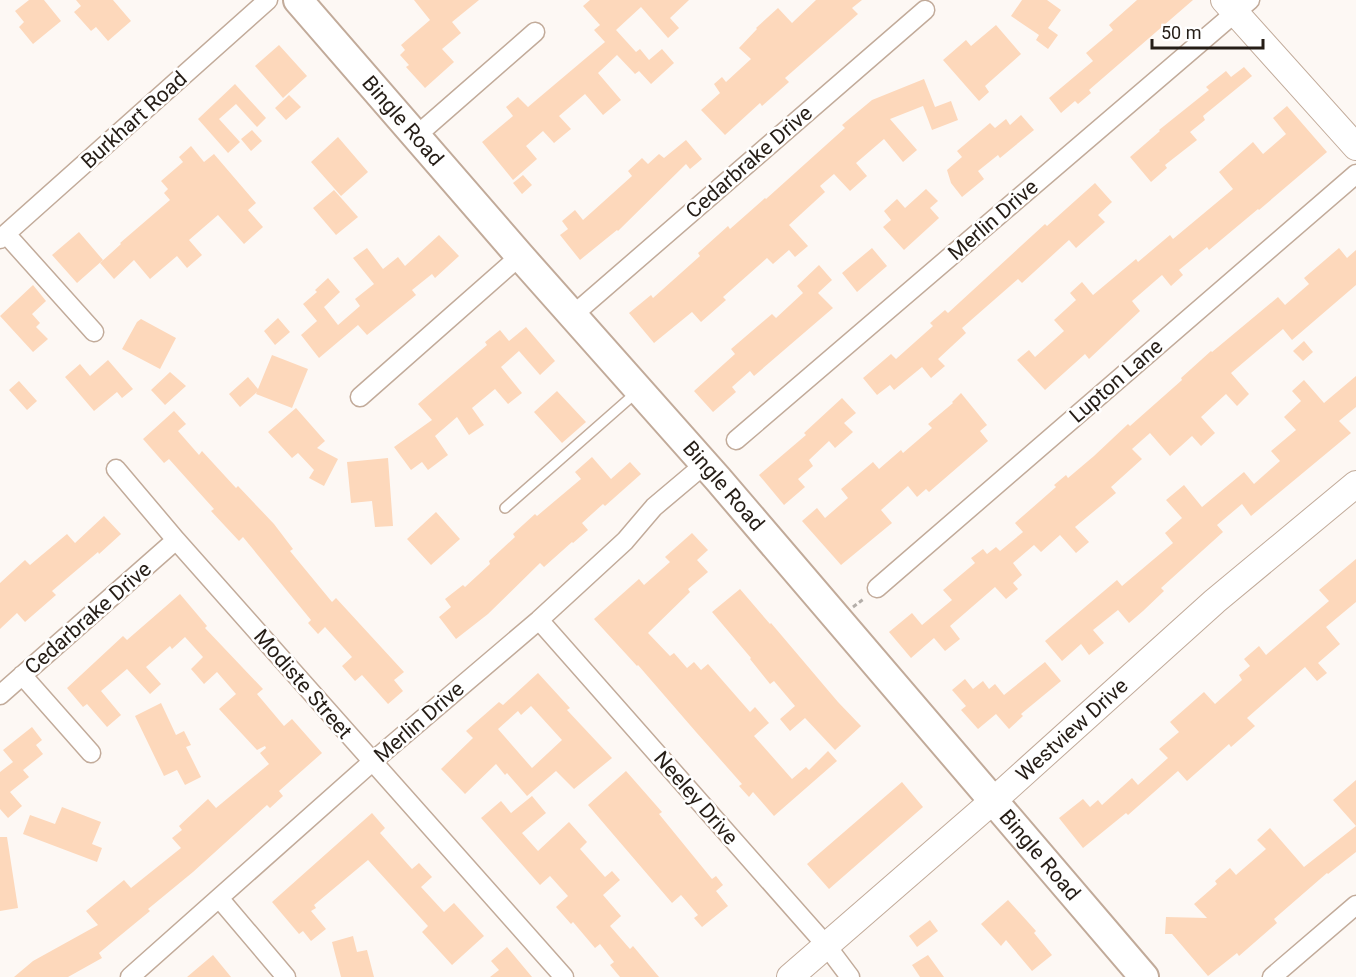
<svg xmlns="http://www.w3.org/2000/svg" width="1356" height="977" font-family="Roboto,sans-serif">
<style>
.building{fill:#fdd8bb;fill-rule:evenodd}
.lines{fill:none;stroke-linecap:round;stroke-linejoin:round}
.lane-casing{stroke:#c2ab9a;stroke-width:12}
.street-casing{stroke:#c2ab9a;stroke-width:21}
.secondary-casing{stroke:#c2ab9a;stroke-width:28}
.primary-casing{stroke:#c2ab9a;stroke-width:32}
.path{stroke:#b4aea9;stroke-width:3;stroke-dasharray:4.5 3;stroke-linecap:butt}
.lane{stroke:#fff;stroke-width:9}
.street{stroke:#fff;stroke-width:18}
.secondary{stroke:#fff;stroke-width:26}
.primary{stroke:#fff;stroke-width:28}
.labels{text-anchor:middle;stroke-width:5;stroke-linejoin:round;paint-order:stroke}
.street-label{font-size:21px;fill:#251d16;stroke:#fff}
</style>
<rect width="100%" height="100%" fill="#fdf8f4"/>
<path class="building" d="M29 0H44L61 21 33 44 19 27 24 22 15 11Z
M76 0H113L131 21 108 41 96 27 91 31 74 12 81 6Z
M414 0H479L452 22 461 33 442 49 454 62 425 88 406 67 409 65 400 55 405 50 401 45 430 20Z
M590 0H689L670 18 679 28 668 38 641 7 616 30 636 52 640 49 649 60 662 49 674 63 651 84 639 71 635 74 617 55 598 73 621 100 603 115 585 94 559 116 571 129 554 143 543 131 526 146 537 159 513 180 482 142 513 116 506 107 518 97 528 107 605 42 594 30 600 25 583 6Z
M816 0H862L852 8 858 14 785 78 789 82 762 106 760 103 725 135 701 110 720 93 714 84 722 77 726 82 751 59 739 48 757 29 756 28 778 8 792 23Z
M1022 0H1047L1061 10 1048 28 1058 35 1048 49 1036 40 1039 35 1011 16Z
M1137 0H1193L1089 90 1091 93 1078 104 1075 101 1061 113 1049 98 1093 61 1086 53 1113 30 1109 25Z
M996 25 1021 54 985 86 989 92 979 101 943 60 966 40 971 46Z
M279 45 307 76 283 98 255 66Z
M1244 67 1252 76 1203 116 1205 120 1190 132 1197 140 1165 165 1167 168 1151 182 1130 157 1160 131 1159 130 1209 90 1206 87 1226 71 1231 77Z
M924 79 935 107 951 101 958 120 932 130 923 106 890 119 917 150 903 162 884 139 856 163 867 176 850 191 834 174 820 186 825 192 789 225 808 246 795 257 789 250 773 264 767 258 723 297 726 300 701 322 692 312 654 343 629 313 651 295 653 298 700 256 698 253 728 226 730 229 765 198 766 199 845 128 842 125 872 100Z
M235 84 266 118 257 127 236 104 219 119 240 142 228 153 198 119Z
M289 95 301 107 286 120 275 108Z
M1287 106 1327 152 1259 210 1258 209 1209 250 1207 247 1179 270 1183 275 1171 286 1162 275 1132 301 1140 311 1089 359 1085 354 1045 390 1017 360 1029 350 1035 357 1064 331 1054 320 1076 300 1070 293 1082 282 1093 295 1136 259 1138 262 1170 235 1173 239 1233 189 1219 172 1253 142 1263 154 1286 134 1273 118Z
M1021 115 1034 130 1000 158 998 155 978 171 984 179 962 197 951 183 947 170 962 157 957 151 990 123 995 128 1006 119 1010 125Z
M252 130 262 141 251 151 241 139Z
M338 137 368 172 341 196 311 162Z
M686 140 702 159 690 169 686 164 618 231 617 230 580 260 560 235 568 229 562 221 575 210 583 220 632 176 628 171 642 158 648 164 659 154 664 158Z
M191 146 204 162 214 154 256 203 248 210 263 227 244 244 218 215 189 240 202 255 187 268 177 256 150 279 134 260 114 279 100 263 121 244 120 243 170 200 164 193 168 189 161 181 183 162 179 157Z
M523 175 532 185 522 194 513 183Z
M1095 183 1112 202 1098 215 1105 222 1076 248 1069 240 1022 283 1018 279 962 328 966 333 938 359 945 366 931 378 922 367 894 390 890 385 877 395 863 378 891 354 896 359 933 326 930 323 945 310 948 313 1045 224 1047 226Z
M926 189 938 201 930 208 939 218 904 250 883 227 891 220 884 211 897 199 905 208Z
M334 190 358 217 336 235 313 208Z
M79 232 103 260 77 283 52 255Z
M439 235 459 256 435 278 432 274 412 290 416 295 367 335 358 325 319 358 301 335 317 321 303 304 317 292 315 290 328 278 340 292 324 307 338 325 360 306 355 299 374 284 353 258 367 248 383 269 398 257 405 266Z
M872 248 887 266 857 292 842 273Z
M1339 248 1347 258 1356 250V285L1292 340 1283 329 1231 373 1249 394 1237 406 1226 394 1201 417 1215 433 1201 446 1192 436 1170 456 1150 433 1132 449 1142 459 1111 487 1116 493 1075 527 1089 542 1076 553 1060 535 1041 552 1034 545 1013 563 1022 575 1013 583 1018 589 1006 599 995 587 950 626 960 639 945 651 934 638 911 658 889 632 912 613 922 625 952 600 943 590 975 563 971 558 983 549 987 554 996 547 1000 551 1023 532 1015 523 1056 487 1054 485 1066 475 1068 478 1094 456 1128 424 1130 426 1182 380 1181 378 1211 351 1212 352 1278 297 1285 305 1309 284 1304 278Z
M819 265 832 280 818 293 833 308 754 376 750 371 732 387 736 392 713 412 694 391 735 354 731 349 772 314 776 318 803 293 797 286Z
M33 285 46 301 32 314 40 323 36 327 48 339 33 352 0 316Z
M278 318 290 332 275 345 264 331Z
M141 319 176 338 160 369 122 349 137 322Z
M526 327 555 361 540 375 519 351 501 367 522 393 508 404 495 389 472 408 484 425 469 435 457 417 435 436 448 455 428 470 422 462 411 470 394 447 432 420 418 404 487 345 485 342 500 330 509 341Z
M1304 341 1313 352 1303 361 1293 351Z
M272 355 308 369 292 408 256 394 257 392 240 407 229 394 248 377 258 389Z
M108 360 133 389 122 398 117 392 94 411 65 377 80 364 90 376Z
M170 372 186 386 165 405 151 390Z
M1356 376V407L1339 421 1351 433 1251 516 1242 504 1217 525 1223 532 1161 588 1164 591 1143 611 1129 623 1118 610 1093 630 1104 643 1089 655 1081 644 1062 661 1045 641 1117 580 1122 586 1173 543 1165 533 1182 518 1166 500 1184 485 1202 507 1244 472 1254 484 1280 461 1271 451 1296 430 1284 417 1301 401 1292 391 1304 380 1324 403Z
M19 381 37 401 27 410 9 390Z
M557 391 586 422 562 443 534 412Z
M961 393 987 425 980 431 988 441 929 492 926 489 917 497 908 486 881 510 892 523 841 565 802 521 817 508 825 518 848 498 841 489 873 462 879 469 901 450 903 453 932 428 928 424 953 403 952 402Z
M842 398 856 413 844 423 853 432 835 448 829 441 809 460 813 466 798 479 805 487 784 505 759 475 806 435 804 433Z
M296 408 325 441 317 448 338 459 324 486 309 478 314 470 298 453 292 458 268 432Z
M174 411 186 424 178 431 199 455 202 451 236 488 238 486 274 524 293 549 290 551 332 602 336 598 404 672 394 680 403 691 388 704 362 675 355 681 342 666 352 657 325 627 318 634 308 623 311 620 243 537 239 541 211 511 214 509 169 459 164 463 143 439Z
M592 457 611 479 630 462 641 474 605 506 603 504 582 523 588 530 573 543 572 542 544 567 540 563 488 614 456 639 439 617 451 607 445 599 463 585 465 587 490 564 489 561 515 537 513 534 535 514 537 516 581 479 575 472Z
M388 458 393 526 375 527 372 501 351 503 347 462Z
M436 512 460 539 431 565 407 539Z
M104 516 121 534 99 554 98 552 52 591 56 595 25 622 17 613 0 629V583L25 560 30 565 67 534 75 543Z
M692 533 708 550 697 560 708 572 688 589 690 592 648 633 670 656 674 653 687 668 694 662 701 670 708 664 750 712 755 707 769 723 754 736 792 779 806 767 809 770 828 751 837 761 774 816 753 792 749 797 739 786 742 784 696 732 638 665 637 666 594 619 639 579 644 585 670 562 665 557Z
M1356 559V602L1326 627 1340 644 1318 663 1327 673 1317 681 1305 667 1247 718 1255 726 1231 747 1229 744 1187 781 1178 771 1128 815 1126 813 1083 848 1059 818 1083 799 1090 807 1098 800 1102 805 1132 778 1138 785 1168 758 1159 749 1179 732 1170 722 1204 692 1215 704 1242 680 1239 675 1250 666 1244 659 1259 646 1266 655 1329 601 1319 590Z
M740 589 770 624 771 623 838 702 861 726 835 750 805 718 790 731 780 719 795 706 774 681 770 684 750 659 751 658 712 612Z
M180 594 207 626 205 628 263 689 257 694 284 726 292 719 322 753 279 791 283 796 270 808 267 805 193 872 148 909 150 911 99 953 102 958 68 977H14L33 961 98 925 86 911 124 880 131 888 181 848 172 838 182 830 179 826 208 799 216 808 269 764 260 753 266 748 265 746 257 750 219 709 236 694 217 672 204 684 191 669 203 657 185 637 172 649 170 646 146 667 161 684 150 694 127 669 101 691 121 715 107 727 87 704 83 707 67 688 123 636 127 640Z
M1045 662 1061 681 1021 714 1023 716 1009 729 996 714 978 729 961 710 966 706 952 690 965 679 973 689 983 681 989 689 995 684 1004 695Z
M538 673 570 708 567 710 612 758 574 789 556 771 527 796 507 773 505 775 496 764 465 794 441 769 473 738 466 731 499 702 503 705ZM531 706 562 740 532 768 498 729 518 711 521 715Z
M161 703 176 735 184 731 191 745 186 747 201 777 185 785 177 770 164 776 135 716Z
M32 727 42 740 36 745 43 754 23 770 29 777 10 792 22 806 8 818 0 809V772L13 762 3 750Z
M626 771 662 812 659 814 712 879 716 876 723 885 716 891 728 906 702 927 694 918 698 915 681 895 672 903 588 805Z
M1356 780V852L1328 874 1327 873 1274 919 1277 923 1239 956 1237 953 1208 976 1172 934H1165L1166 917 1207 918 1194 904 1217 884 1215 881 1230 868 1236 875 1266 849 1257 840 1270 828 1304 867 1356 826 1333 800Z
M902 782 923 807 829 889 807 864Z
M532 796 546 813 522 833 538 851 569 822 587 842 580 849 605 877 612 871 620 880 603 895 621 916 610 926 630 949 633 946 659 977H620L610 965 614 962 600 944 595 948 573 922 571 924 556 907 568 896 550 876 540 885 481 818 501 801 511 813Z
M62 807 101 822 92 844 102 848 97 862 23 834 30 815 55 824Z
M372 813 385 828 380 833 412 869 419 863 432 877 421 887 444 912 454 903 484 936 452 965 422 932 428 926 368 860 314 905 316 908 311 911 326 929 311 941 303 931 299 934 272 902Z
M0 837H7L18 908 0 911Z
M1008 900 1036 931 1034 933 1052 955 1032 971 1006 940 1001 946 981 924Z
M930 920 938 931 917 947 909 936Z
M353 936 357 952 367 950 374 977H341L332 942Z
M507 947 532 977H490L499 970 491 961Z
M213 955 231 977H187Z
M928 955 944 977H920L912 965Z"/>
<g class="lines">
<defs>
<path id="lane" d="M505 508 638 391"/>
<path id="street" d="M416 136 535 32
M6 234 94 332
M0 239 268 0
M573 315 925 10
M360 397 520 256
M736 440 1250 0
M116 469 176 540 564 977
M877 588 1356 174
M539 620 826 945 850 977
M22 675 91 753
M0 695 176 540
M219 898 286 977
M130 977 372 762 539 620 625 541 654 507 705 464
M1272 977 1356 905"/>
<g id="secondary">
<path d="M1224 0 1356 147"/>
<path id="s1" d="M790 977 994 800 1215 601 1356 484"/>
</g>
<g id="primary">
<path id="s2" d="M298 0 520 256 718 479 1144 977"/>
</g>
</defs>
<use href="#lane" class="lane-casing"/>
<use href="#street" class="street-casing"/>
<use href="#secondary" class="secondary-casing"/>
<use href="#primary" class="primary-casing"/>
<path class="path" d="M853 607 865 598"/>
<use href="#lane" class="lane"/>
<use href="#street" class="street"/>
<use href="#secondary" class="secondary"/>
<use href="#primary" class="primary"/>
</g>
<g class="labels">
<g class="street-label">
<text transform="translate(134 120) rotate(-42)" y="7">Burkhart Road</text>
<text dy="7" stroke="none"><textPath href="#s2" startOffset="160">Bingle Road</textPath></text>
<text transform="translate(749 162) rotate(-41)" y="7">Cedarbrake Drive</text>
<text transform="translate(993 220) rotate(-41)" y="7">Merlin Drive</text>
<text transform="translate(1116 381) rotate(-41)" y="7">Lupton Lane</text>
<text dy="7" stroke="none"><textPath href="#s2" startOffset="646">Bingle Road</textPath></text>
<text transform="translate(88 618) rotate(-41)" y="7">Cedarbrake Drive</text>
<text transform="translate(303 684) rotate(49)" y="7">Modiste Street</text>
<text transform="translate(419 722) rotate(-41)" y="7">Merlin Drive</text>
<text dy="7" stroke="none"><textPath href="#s1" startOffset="375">Westview Drive</textPath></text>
<text transform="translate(696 798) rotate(49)" y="7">Neeley Drive</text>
<text dy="7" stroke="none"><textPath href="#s2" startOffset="1132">Bingle Road</textPath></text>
</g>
</g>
<path d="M1152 39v9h111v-9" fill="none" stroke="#251d16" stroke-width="3"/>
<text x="1161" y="39" font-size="18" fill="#251d16" stroke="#ffffff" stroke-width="4.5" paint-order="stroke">50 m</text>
</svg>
